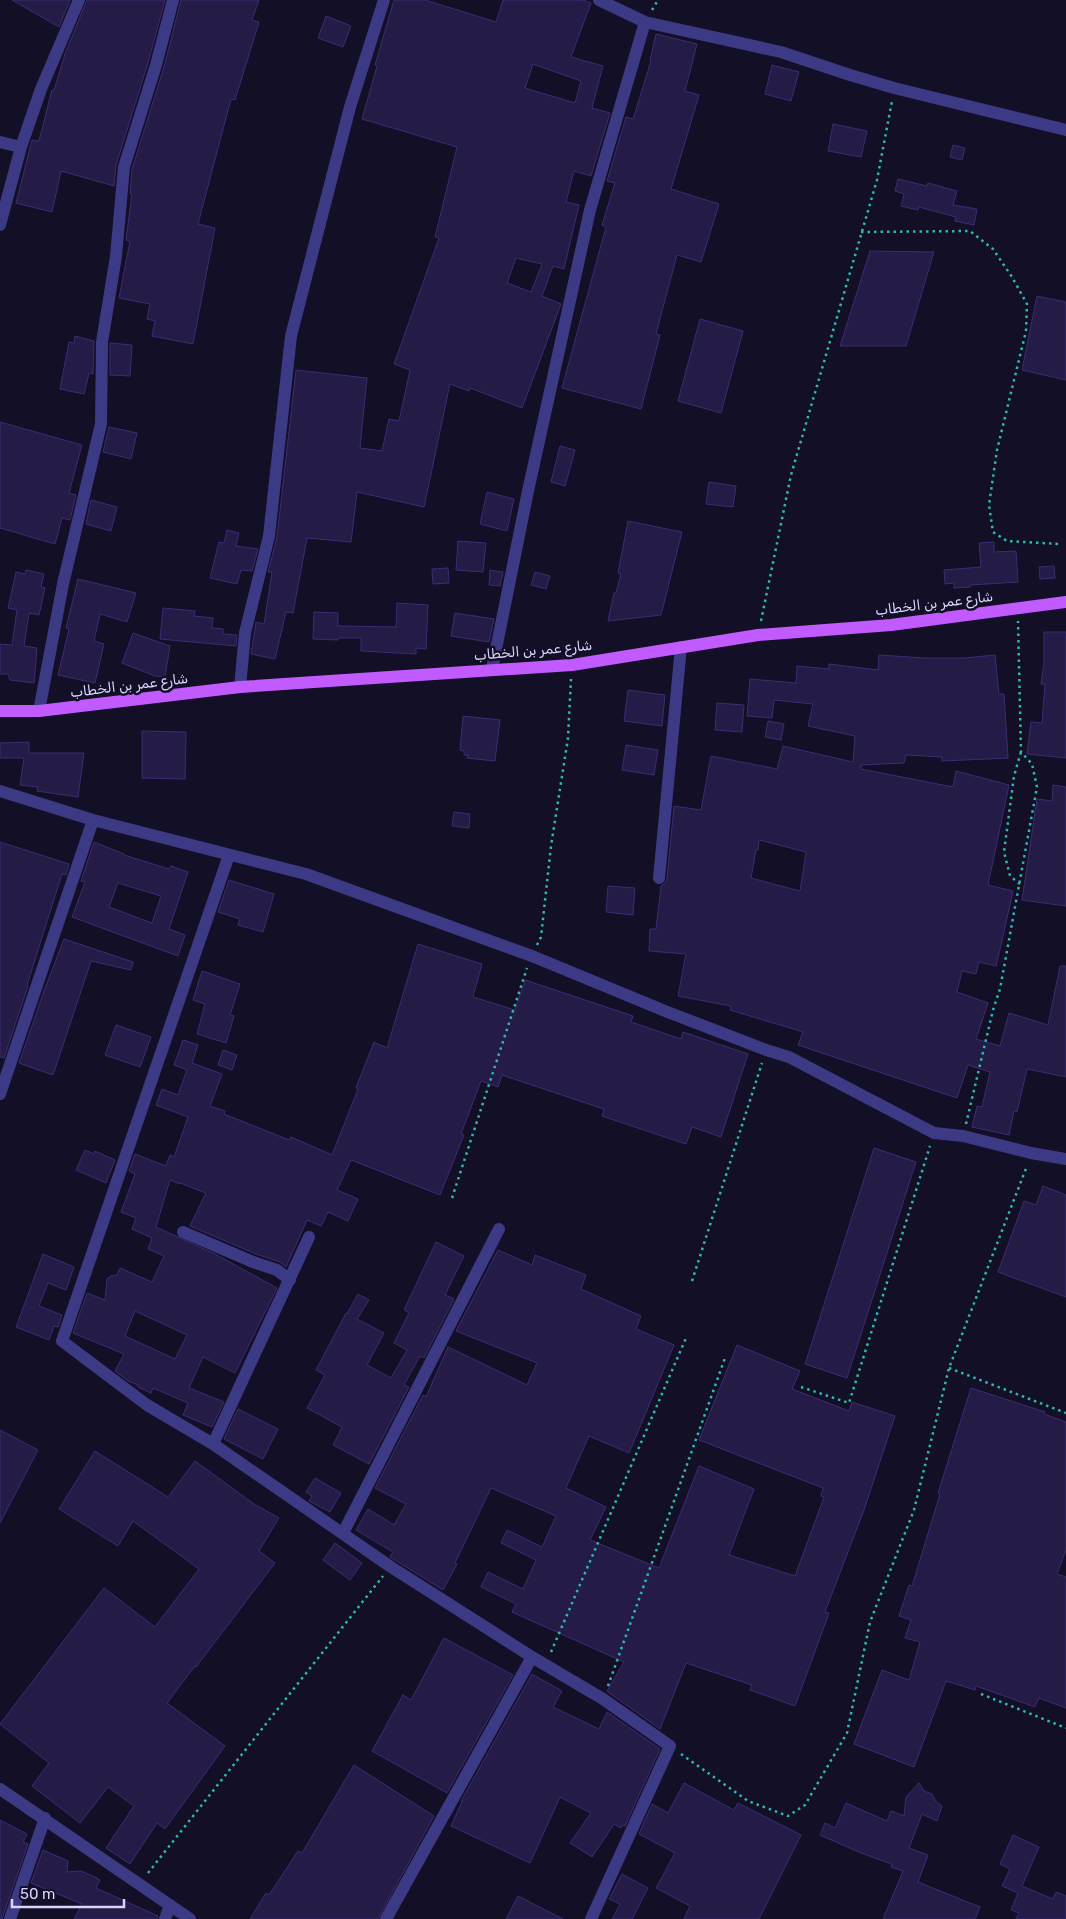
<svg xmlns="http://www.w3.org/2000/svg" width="1066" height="1919" font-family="Rubik,Vazirmatn,sans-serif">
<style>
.building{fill:#241b47;stroke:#3b2d73;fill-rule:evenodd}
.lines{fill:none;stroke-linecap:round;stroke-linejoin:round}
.path{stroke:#2fb8b0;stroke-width:2.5;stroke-dasharray:2.5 4;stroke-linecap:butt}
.minor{stroke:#3d3a85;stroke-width:12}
.major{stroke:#c25bff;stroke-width:12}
.labels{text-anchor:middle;stroke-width:5;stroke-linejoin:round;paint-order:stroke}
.street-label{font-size:14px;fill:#d9d4ff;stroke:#130f26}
</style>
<rect width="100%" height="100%" fill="#130f26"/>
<path class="building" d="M12 0H70L59 27Z
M87 0H165L148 63 116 165 114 186 61 171 52 212 16 203 32 140 39 141 52 90H54L65 54Z
M181 0H259L252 20 259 22 235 100 231 99 198 224 215 228 193 344 152 336 155 321 147 319 150 304 119 298 130 241 126 240 132 194H130L132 169 164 67Z
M394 0H425L496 22 503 0H583L591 3 571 57 603 66 592 108 610 113 591 176 574 171 566 202 579 205 564 269 553 266 542 296 561 304 522 408 470 388 469 391 450 384 424 507 357 492 351 542 307 538 293 613 286 612 275 659 251 654 256 622 264 624 272 572H268L277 537 296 370 367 378 360 448 382 451 389 419 399 421 410 370 394 364 439 238 435 237 457 147 362 119 377 66 375 65ZM533 64 581 81 575 103 525 88ZM516 258 542 264 531 292 507 283Z
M326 16 351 26 343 47 318 38Z
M656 34 697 44 685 91 699 95 671 189 719 204 701 262 677 255 656 334 660 335 641 409 562 388 606 227 602 225 615 183 607 181 626 117 633 119 651 61 650 60Z
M772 65 799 72 791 101 765 94Z
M833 124 867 131 861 157 828 151Z
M953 145 965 148 962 160 950 157Z
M898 179 927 186 928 183 957 191 953 205 977 209 974 225 955 221 956 217 919 207 918 210 901 206 904 194 895 191Z
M870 251 934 252 906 346H840Z
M1037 296 1066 302V380L1022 370Z
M700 319 743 331 721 413 678 401Z
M75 336 94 341 93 374 89 373 84 394 60 389 69 342 74 343Z
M110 343 132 345 130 376 110 375Z
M0 422 82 445 69 493 76 495 70 520 62 518 55 544 0 528Z
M109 427 137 433 131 459 103 452Z
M560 446 575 450 565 486 551 482Z
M709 482 736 486 733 507 706 504Z
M487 492 514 499 507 531 480 524Z
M91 500 117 507 111 531 86 524Z
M628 521 682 532 661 615 608 621 614 593H616L621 574 618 573Z
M227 530 239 533 236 546 258 549 252 571 241 570 237 584 210 578 219 542 224 543Z
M458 541 486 543 483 572 456 570Z
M994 542V552L1016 551 1018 582 970 585V587L954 588V583L945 584 944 570 981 567 979 543Z
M1054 566 1055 578 1040 579 1039 567Z
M448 568 449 583 433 584 432 569Z
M26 570 44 574 41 587 45 588 39 615 29 613 24 646 37 648 34 683 10 680 8 674H0V644L12 645 17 610 8 608 16 572 25 574Z
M490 570 503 572 500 586 489 585Z
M535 572 550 576 546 589 531 585Z
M78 579 136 593 127 622 100 614 94 641 104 644 95 683 58 675 69 629 66 628Z
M397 603 428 605 426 649 416 648V654L361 651V638H338V640L313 639 314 612 338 613V626L396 627Z
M163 608 195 611 194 616 213 618 212 628 223 629V634L237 635 236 646 160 639Z
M455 613 494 619 489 642 451 636Z
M1044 632H1066V758L1027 754 1031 722 1042 723 1045 684H1041L1044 663Z
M133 633 170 646 165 677 155 676 122 663Z
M879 655 925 658H964L995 655 999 694H1004L1008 758 942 761V757L906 755 904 763 861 765V769L953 787 956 771 1009 785 988 885 1013 891 1001 945 996 966 979 962 976 974 962 971 957 992 988 1003 976 1039 1000 1046 1009 1013 1048 1025 1060 966H1066V1077L1027 1069 1017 1112 1014 1111 1009 1135 972 1127 977 1106 982 1107 990 1072 968 1065 957 1098 798 1045 803 1032 730 1010 731 1006 678 996 686 954 649 951 650 929H656L661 886 665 883 667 879 674 806 701 810 711 756 777 769 783 746 853 762 855 736 808 726 813 704 774 700 772 718 747 716 750 679 796 683 797 666 829 669V664L878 670ZM759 840 806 852 800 891 751 878 756 850H758Z
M628 690 665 695 662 726 624 721Z
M717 703 744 705 742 732 715 730Z
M463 716 500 720 495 761 467 758 468 755H464V751L460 750Z
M768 721 784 724 781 740 765 737Z
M142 731 186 732 185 779 142 778Z
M29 742V753H84L78 797 37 791 38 787 20 785 24 758H0V743Z
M626 745 658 750 654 775 622 770Z
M1053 785 1066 787V906L1022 900 1037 799 1052 801Z
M454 812 470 814 469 828 452 826Z
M0 842 69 864 66 875 62 874 27 985 28 986 4 1058 0 1057Z
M94 842 124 854V855L169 869 171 866 188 872 169 929 185 935 178 956 72 917 85 882 81 881ZM118 883 161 896 152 923 109 907Z
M229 880 274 894 263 932 238 925 240 919 218 912Z
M608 886 635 888 633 915 606 912Z
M64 939 133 962 131 970 91 961 53 1075 19 1063 44 991Z
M418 944 482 964 473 997 515 1010 525 980 633 1016 631 1022 681 1039 683 1032 748 1054 721 1137 692 1127 686 1144 602 1116 604 1109 502 1075 498 1087 481 1081 461 1134 464 1135 440 1195 351 1160 337 1190 358 1199 348 1221 328 1212 321 1226 307 1220 286 1267 280 1262 256 1254 190 1226 206 1193 180 1183V1184L170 1180 156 1227 215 1254 277 1288 235 1373 203 1357 189 1388 224 1402 212 1427 183 1415 188 1403 153 1388 151 1393 138 1387V1385L128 1381 115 1371 124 1354 73 1333 87 1293 105 1300 107 1279 111 1276 117 1275 120 1268 152 1282 164 1256 148 1249 152 1238 132 1229 136 1218 121 1212 135 1174 129 1171 135 1154 166 1166 170 1155 174 1157 188 1117 156 1105 162 1089 178 1095 187 1070 174 1065 183 1040 198 1045 192 1063 222 1074 210 1106 225 1111 224 1114 289 1140 291 1137 332 1155 358 1089 356 1088 374 1042 387 1048ZM135 1311 187 1335 175 1359 125 1336Z
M202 971 240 984 230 1015 234 1016 226 1043 197 1034 205 1004 193 1000Z
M116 1025 151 1037 140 1067 105 1055Z
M223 1050 237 1055 232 1070 218 1065Z
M874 1148 916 1162 847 1378 805 1364Z
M85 1150 94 1154 95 1151 115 1160 106 1183 76 1170Z
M1043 1186 1066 1195V1297L998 1272 1024 1201 1036 1205Z
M436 1242 464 1256 445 1295 454 1299 424 1358 420 1356 404 1385 409 1387 369 1464 333 1445 342 1427 307 1408 325 1375 316 1370 346 1313 347 1314 358 1294 369 1300 357 1319 384 1333 367 1365 391 1378 407 1350 394 1343 409 1313 404 1310Z
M498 1250 532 1265 535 1255 586 1275 581 1289 641 1316 636 1329 674 1345 629 1453 589 1436 566 1488 606 1507 590 1540 659 1568 699 1466 754 1489 729 1555 795 1576 824 1497 821 1496 823 1488 699 1440 737 1345 800 1371 792 1389 849 1411 852 1402 895 1416 864 1510 825 1612 829 1613 795 1706 750 1690 752 1685 686 1663 660 1729 615 1697 607 1691 624 1662 512 1612 516 1604 481 1587 488 1572 523 1589 536 1560 501 1543 507 1530 542 1547 556 1516 491 1488 455 1563 457 1564 443 1590 390 1557 393 1552 356 1530 368 1509 394 1525 406 1504 375 1488 423 1395 426 1397 448 1347 527 1385 537 1363 456 1331Z
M43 1254 74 1267 66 1290 48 1283 39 1306 62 1315 58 1327 54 1326 49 1340 16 1327Z
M971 1388 1045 1412 1044 1414 1066 1422V1550L1057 1574 1066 1577V1708L1039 1698 1035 1707 976 1686 975 1690 946 1681 914 1767 854 1744 882 1670 909 1680 920 1642 905 1638 911 1620 899 1616 909 1585 912 1586 940 1494 938 1493Z
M238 1409 278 1429 263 1459 224 1439Z
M0 1430 38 1450 0 1523Z
M95 1451 168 1497 195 1461 254 1504 279 1518 259 1551 275 1563 196 1667 195 1666 167 1703 225 1746 165 1829 157 1823 130 1864 106 1848 134 1806 108 1787 80 1823 32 1786 49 1763 0 1724 104 1588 155 1627 199 1569 133 1521 118 1546 59 1509Z
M315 1478 341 1493 330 1512 309 1501 312 1496 306 1492Z
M335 1543 362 1563 350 1580 323 1560Z
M444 1638 513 1675 447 1793 372 1751 403 1695 411 1700Z
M532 1674 562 1691 553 1707 599 1729 607 1712 660 1749 625 1826 622 1825 621 1828 614 1824 592 1857 570 1843 591 1813 560 1797 530 1863 451 1826 462 1802 461 1801Z
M354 1765 434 1816 378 1919H250L266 1893 269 1895 298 1851 302 1853Z
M684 1783 734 1810 738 1803 801 1835 759 1919H684L690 1906 656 1888 675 1853 639 1834 652 1804 668 1813Z
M919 1783 924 1791 932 1794 935 1800 942 1806 937 1821 922 1814 909 1848 928 1855 918 1882 980 1907 975 1919H883L903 1871 891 1867 892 1864 861 1853 820 1835 825 1823 835 1828 846 1803 887 1821 891 1811 904 1816 906 1797Z
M0 1820 27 1834 23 1842 28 1844 2 1919H0Z
M1013 1835 1039 1847 1022 1886 1053 1899 1056 1892 1066 1896V1919H1016L1019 1913 1011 1910 1018 1893 1002 1886 1010 1869 1000 1864Z
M43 1850 68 1861 67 1872 81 1871 97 1878 100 1880 96 1888 158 1916 157 1919H74L82 1904 31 1883Z
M622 1874 648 1888 632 1919H612L620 1904 609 1899Z
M518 1896 563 1919H506Z"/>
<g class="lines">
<path class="path" d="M652 10 658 0
M861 232 970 231 993 249 1012 277 1027 304 1026 331 997 450 989 505 993 532 1007 541 1060 544
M761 621 791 475 877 180 892 101
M1020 884 1010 876 1004 852 1014 776 1021 752
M537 945 541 937 551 846 568 738 571 679
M966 1124 993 1010 1000 989 1037 787 1032 764 1021 752 1018 621
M452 1198 527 968
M692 1281 762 1063
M949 1368 1066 1413
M801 1387 849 1403 930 1146
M551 1652 686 1338
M608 1686 725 1358
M981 1694 1066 1728
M681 1754 748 1801 788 1816 805 1805 847 1733 870 1622 914 1510 949 1368 1027 1166
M148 1873 383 1576"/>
<path class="minor" d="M599 0 645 22 781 52 850 75 894 88 1066 130
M0 142 21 147
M0 225 21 147 41 89 79 0
M492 669 528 491 590 210 645 22
M240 687 245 633 269 536 291 336 350 107 384 0
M39 711 63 584 101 424 102 342 116 256 124 167 156 65 173 0
M0 791 93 820 306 874 532 956 665 1011 766 1050 789 1057 934 1133 963 1136 1031 1153 1066 1159
M229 855 62 1341 147 1405 213 1444 391 1567 532 1657 603 1699 670 1746 591 1919
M659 878 681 647
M0 1094 93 820
M183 1232 253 1262 277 1270 290 1280
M213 1444 309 1237
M343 1533 499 1229
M0 1789 190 1919
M10 1919 45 1818
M165 1919 170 1905
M386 1919 532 1657"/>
<path class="major" d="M0 711H39L240 687 572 665 758 635 891 625 1066 602"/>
</g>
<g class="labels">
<g class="street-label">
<text transform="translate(934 603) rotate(-7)" y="5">شارع عمر بن الخطاب</text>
<text transform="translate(533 650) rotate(-5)" y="5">شارع عمر بن الخطاب</text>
<text transform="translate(129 685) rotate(-7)" y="5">شارع عمر بن الخطاب</text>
</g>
</g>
<path d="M12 1899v8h112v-8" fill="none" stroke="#d9d4ff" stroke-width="2.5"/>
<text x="20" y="1899" font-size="15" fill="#d9d4ff" stroke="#130f26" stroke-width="4" paint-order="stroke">50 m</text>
</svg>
